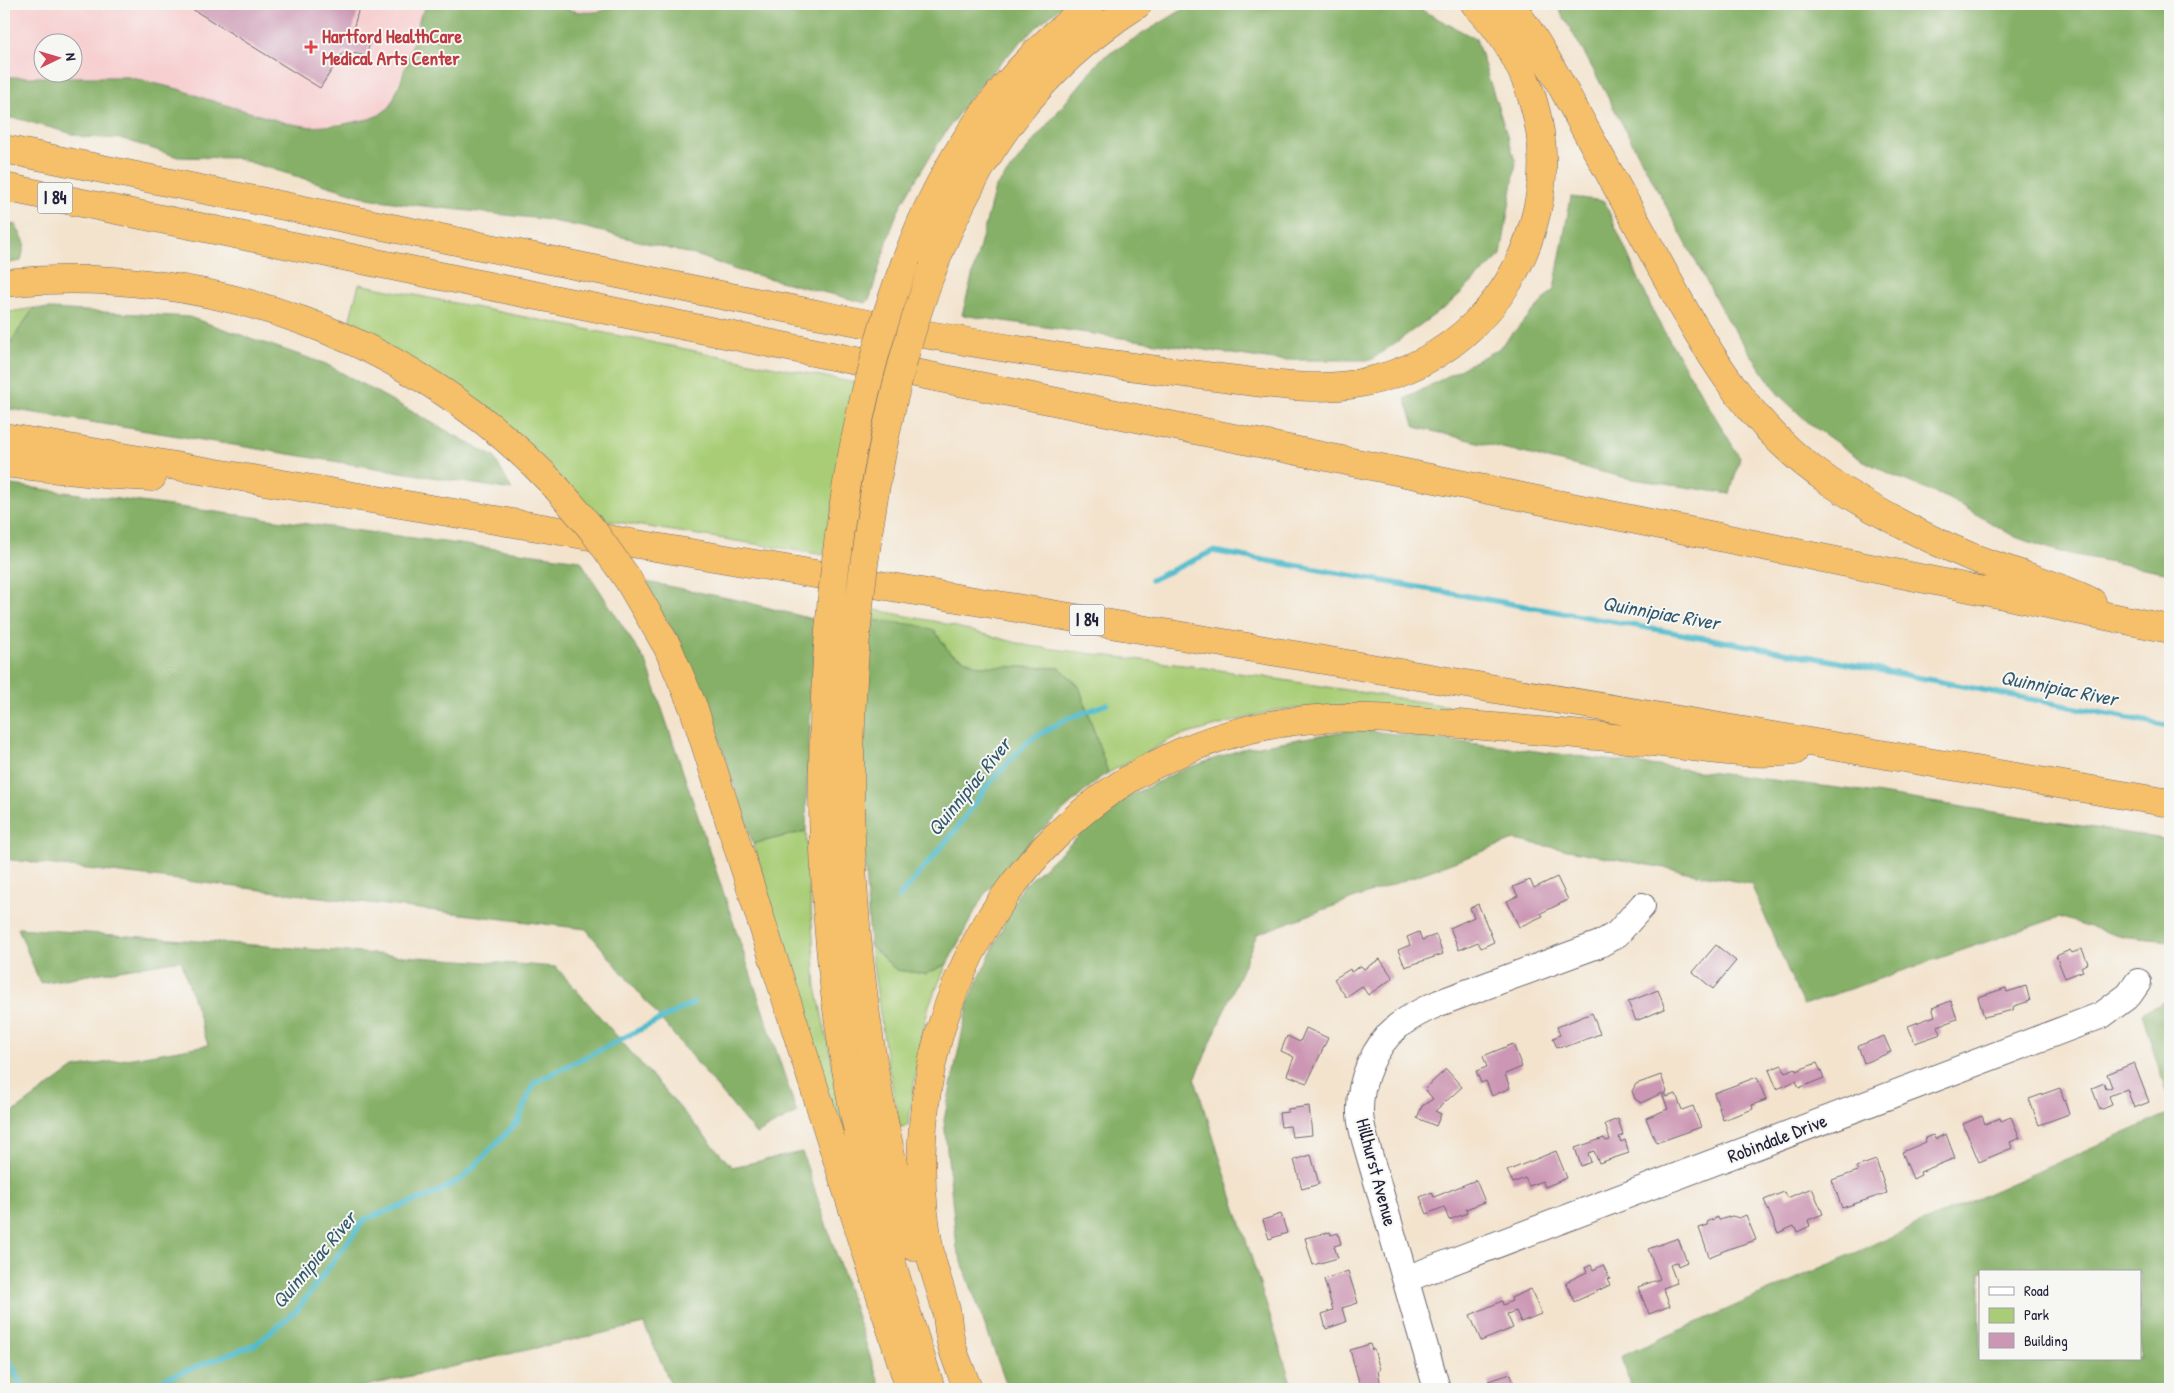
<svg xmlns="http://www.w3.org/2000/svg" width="2174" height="1393" font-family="'Patrick Hand',sans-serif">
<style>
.built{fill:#f7cfd0;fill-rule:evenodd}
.green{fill:#a8cd76;stroke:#657858}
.forest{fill:#86b067;stroke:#546951;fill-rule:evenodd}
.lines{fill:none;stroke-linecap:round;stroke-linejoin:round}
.stream{stroke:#50bbcc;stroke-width:5.5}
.building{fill:#cc97b4}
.minor-casing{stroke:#6b666e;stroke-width:28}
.highway-casing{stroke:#6b666e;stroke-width:29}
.minor{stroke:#fff;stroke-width:26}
.highway{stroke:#f6c06b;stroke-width:28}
.highway-bridge-casing{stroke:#6b666e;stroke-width:29;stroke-linecap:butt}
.highway-bridge{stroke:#f6c06b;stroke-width:28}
.health-dot{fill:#e0444e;stroke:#f6f6f2;stroke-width:2}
.labels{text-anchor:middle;stroke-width:4;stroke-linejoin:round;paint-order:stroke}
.shield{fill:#f6f6f2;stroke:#626272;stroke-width:1}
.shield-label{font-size:18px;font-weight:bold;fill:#22223b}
.health-label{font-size:19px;font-weight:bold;fill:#be3a42;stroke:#f6f6f2;text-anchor:start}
.street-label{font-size:19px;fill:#22223b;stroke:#f6f6f2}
.water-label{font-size:20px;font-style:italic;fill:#32586e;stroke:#f6f6f2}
</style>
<rect width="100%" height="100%" fill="#f6f6f2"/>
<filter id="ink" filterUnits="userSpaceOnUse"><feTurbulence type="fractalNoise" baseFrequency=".02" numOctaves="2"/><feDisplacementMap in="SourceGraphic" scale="10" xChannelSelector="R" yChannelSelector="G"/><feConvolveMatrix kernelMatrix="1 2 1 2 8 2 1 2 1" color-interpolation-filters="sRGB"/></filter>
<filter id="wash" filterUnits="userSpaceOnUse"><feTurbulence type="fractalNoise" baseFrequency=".0096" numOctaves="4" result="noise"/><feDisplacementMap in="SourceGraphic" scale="20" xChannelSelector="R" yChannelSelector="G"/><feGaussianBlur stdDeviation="1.12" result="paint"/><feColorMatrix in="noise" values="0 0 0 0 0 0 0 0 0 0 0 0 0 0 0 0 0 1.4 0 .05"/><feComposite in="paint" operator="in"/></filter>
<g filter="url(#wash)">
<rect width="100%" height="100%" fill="#f3e3cd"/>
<path class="built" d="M4 4H432L413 38 390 107 369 119 311 127 281 122 140 79 4 77ZM42 42H72V72H42Z
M552 4H617L591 12 566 10Z"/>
<path class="green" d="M359 284 856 383 824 555 598 519 348 326Z
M34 308 4 352V313Z
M871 609 938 622 1029 646 1207 668 1448 706 1447 713 1349 706 1275 710 1173 738 1108 773 1079 686 1060 668 979 666 950 653 934 630 870 620Z
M806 831 816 987 849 1141 843 1143 753 844Z
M870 945 896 970 926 974 947 964 929 1005 920 1045 908 1126 900 1127 886 1055Z"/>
<path class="forest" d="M429 4H552C573 13 598 17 618 4H1064C1004 52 963 101 923 168 913 185 901 202 894 221 885 246 878 272 870 298L866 303 736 270 702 257 583 227 542 219 406 204 368 198 236 158 178 157 123 139 84 137 19 119 4 117V77H128L182 90 206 99 286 123 311 127 339 125 369 119 379 115 390 107 402 78 421 14Z
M1192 4H1410L1476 39 1516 163 1501 255 1448 305 1371 360H1274L962 315 995 188 1102 58Z
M1556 4H2170V573L2060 552 2015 537 1954 501 1897 477 1860 459 1810 424 1778 394 1726 318 1587 58Z
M1571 197 1604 201 1656 318 1740 458 1730 494 1627 478 1415 427 1405 399 1498 349 1554 289Z
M4 223 16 225 25 243 21 261 4 264Z
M34 308 189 317 326 364 494 457 512 490 4 408V352Z
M4 484 580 560 647 664 797 1113 756 1134 586 929 4 859Z
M642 581 738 600 816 620 807 785 806 831 753 844 711 715 676 636Z
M870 620 917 625 934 630 950 653 979 666 1060 668 1079 686 1108 773 1101 777 1036 835 983 896 947 964 926 974 896 970 870 945 865 867 862 737Z
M1355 729 1862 791 2170 840V941L2119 936 2059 917 1803 1005 1751 884 1514 840 1257 934 1195 1079 1293 1389H1008L957 1248 944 1120 969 1000 1021 888 1116 803 1177 772 1242 749Z
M18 928 556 967 732 1167 802 1152 881 1389H673L644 1324 352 1389H4V1119L74 1068 208 1045 181 960 40 983Z
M2170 999V1105L2142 1013Z
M2170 1113V1389H1631L1622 1356ZM1980 1272H2140V1359H1980Z"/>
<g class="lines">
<path class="stream" d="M1151 580 1213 551 1812 657 2170 726
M899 897 955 831 988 785 1028 741 1067 719 1107 704
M4 1354 14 1369 22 1389
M138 1389 256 1344 297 1310 365 1219 434 1194 463 1178 518 1121 534 1083 693 1003"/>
</g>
<g id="blocks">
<path class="building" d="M184 4H360L351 37 370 43 366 56 344 51 320 88Z
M1557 877 1568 900 1541 913 1543 916 1519 927 1507 901 1518 896 1513 887 1530 880 1534 888Z
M1478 904 1494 942 1481 948 1478 942 1459 950 1450 928 1474 917 1470 908Z
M1419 932 1422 940 1436 935 1443 954 1405 967 1398 950 1410 945 1407 937Z
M1716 945 1736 961 1713 989 1693 972Z
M2082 949 2088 963 2081 967 2083 971 2065 978 2056 956 2070 950 2072 953Z
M1380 959 1393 978 1368 995 1362 986 1346 997 1334 979 1350 969 1351 972 1361 966 1364 969Z
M2026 986 2030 1001 2014 1006 2013 1010 1984 1017 1978 997 2006 988 2007 992Z
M1658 990 1665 1009 1636 1021 1628 1002Z
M1951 1001 1957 1019 1938 1026 1941 1034 1915 1043 1908 1026 1935 1016 1932 1008Z
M1592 1013 1600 1034 1565 1047 1564 1045 1557 1048 1553 1038 1560 1035 1557 1027Z
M1306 1028 1328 1038 1307 1083 1287 1075 1294 1057 1281 1051 1287 1036 1300 1042Z
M1884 1036 1891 1052 1864 1063 1858 1046Z
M1513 1044 1522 1067 1505 1074 1510 1088 1492 1096 1486 1081 1481 1083 1476 1071 1487 1067 1483 1056Z
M1817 1063 1824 1078 1799 1088 1796 1081 1777 1089 1769 1070 1782 1065 1785 1072 1795 1068 1796 1071Z
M2134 1063 2149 1102 2134 1108 2127 1089 2109 1096 2112 1105 2100 1110 2092 1088 2104 1083 2106 1089 2112 1087 2107 1074Z
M1446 1069 1462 1087 1435 1111 1441 1114 1436 1126 1417 1118 1422 1106 1433 1099 1425 1089Z
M1661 1075 1667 1092 1664 1093 1666 1097 1676 1094 1682 1110 1693 1106 1701 1127 1656 1143 1646 1118 1668 1109 1662 1093 1641 1103 1635 1099 1632 1091 1636 1084Z
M1757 1077 1766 1100 1752 1105 1753 1109 1723 1120 1714 1093Z
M2060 1088 2069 1114 2039 1125 2029 1099Z
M1309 1106 1312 1135 1292 1137 1290 1126 1281 1127 1279 1113 1288 1112V1109Z
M1982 1116 1985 1124 2000 1118 2001 1121 2011 1117 2020 1138 2010 1142 2012 1148 1979 1162 1963 1124Z
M1618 1119 1623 1135 1619 1137 1621 1142 1625 1140 1629 1153 1599 1163 1594 1151 1588 1153 1591 1162 1581 1166 1575 1148 1604 1138 1606 1141 1610 1140 1605 1124Z
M1946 1134 1955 1158 1920 1172 1921 1175 1913 1179 1902 1152 1926 1142 1925 1138 1933 1135 1935 1139Z
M1556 1151 1567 1178 1545 1187 1542 1181 1529 1186 1525 1178 1513 1183 1507 1171Z
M1311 1155 1319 1184 1302 1189 1294 1160Z
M1876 1160 1887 1193 1842 1208 1832 1180 1858 1171 1856 1167Z
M1476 1180 1485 1202 1466 1209 1467 1213 1449 1220 1444 1207 1427 1214 1420 1197 1432 1192 1434 1197Z
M1812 1188 1823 1214 1808 1220 1810 1226 1797 1232 1794 1226 1778 1233 1764 1200 1784 1192 1787 1198Z
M1281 1214 1287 1233 1269 1239 1263 1220Z
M1746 1215 1756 1240 1731 1248 1709 1257 1699 1228 1708 1225 1707 1222 1718 1217 1719 1220 1732 1216 1739 1218Z
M1330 1232 1331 1235 1338 1233 1341 1244 1334 1246 1338 1258 1313 1265 1305 1238Z
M1678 1238 1687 1262 1678 1266 1677 1262 1670 1265 1677 1283 1663 1288 1670 1306 1649 1314 1638 1287 1660 1279 1648 1249Z
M1591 1265 1593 1270 1603 1265 1610 1279 1607 1280 1610 1285 1574 1302 1566 1282 1587 1272 1585 1268Z
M1348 1271 1358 1303 1342 1308 1346 1322 1326 1329 1322 1314 1333 1310 1324 1279Z
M1531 1289 1541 1314 1521 1322 1516 1311 1507 1314 1513 1328 1481 1341 1470 1315 1502 1301 1503 1305 1512 1301 1511 1298Z
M1370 1344 1372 1350 1374 1349 1380 1370 1378 1371 1381 1385 1376 1386 1377 1389H1361L1350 1350Z
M1511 1374 1515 1389H1490L1488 1381Z"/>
</g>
</g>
<g filter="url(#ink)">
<use href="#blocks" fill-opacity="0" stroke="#6b666e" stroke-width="1"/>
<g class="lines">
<defs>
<path id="minor" d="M1406 1279 2102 1015 2129 995 2138 982
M1437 1389 1365 1140C1363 1131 1360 1121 1360 1113 1359 1081 1374 1046 1398 1026 1411 1016 1425 1009 1439 1003L1600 944 1617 934 1642 906"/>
<path id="highway" d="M1510 4C1539 42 1561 85 1584 127 1612 178 1640 229 1668 280 1710 358 1755 432 1830 482 1874 511 1921 536 1969 556 2010 572 2052 582 2092 602
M4 149C194 187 384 226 574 265 730 297 886 330 1044 354 1105 364 1168 371 1230 379 1273 384 1317 392 1360 383 1450 366 1517 300 1537 210 1554 136 1529 58 1475 4
M4 187 2170 629
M905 263C944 157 1002 73 1091 4
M933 268C975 157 1037 69 1138 4
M4 283C207 262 415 337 556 487
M4 437 2170 803
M4 463 113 475 152 477
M627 578 668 648 694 709 910 1389
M829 631C817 787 822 944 851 1098 870 1197 900 1293 931 1389
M856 636C839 843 858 1046 914 1247
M968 1389C962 1373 953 1355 950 1337 948 1329 948 1319 946 1310 942 1292 935 1275 931 1257 923 1219 920 1180 922 1141 933 915 1098 730 1329 718 1372 716 1416 721 1459 724 1520 729 1582 734 1644 741 1693 746 1744 757 1794 751"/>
</defs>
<use href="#minor" class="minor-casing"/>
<use href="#highway" class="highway-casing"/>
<use href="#minor" class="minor"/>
<use href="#highway" class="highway"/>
<defs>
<path id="highway-bridge" d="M556 487 592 529 627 578
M829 631C838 512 862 374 905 263
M856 636C868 512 889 385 933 268"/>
</defs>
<use href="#highway-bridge" class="highway-bridge-casing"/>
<use href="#highway-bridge" class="highway-bridge"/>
</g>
</g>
<path class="health-dot" d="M308.5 39.5h5v5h5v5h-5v5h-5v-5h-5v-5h5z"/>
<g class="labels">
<g class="shield">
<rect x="37.5" y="182.5" width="35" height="31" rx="4"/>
<rect x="1069.5" y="604.5" width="35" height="31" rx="4"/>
</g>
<g class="shield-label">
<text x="55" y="204">I 84</text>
<text x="1087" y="626">I 84</text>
</g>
<g class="health-label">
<text x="322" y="43">Hartford HealthCare<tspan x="322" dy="22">Medical Arts Center</tspan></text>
</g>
<g class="street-label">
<text transform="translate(1777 1138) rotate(-21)" y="7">Robindale Drive</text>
<text transform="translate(1377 1172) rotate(75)" y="7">Hillhurst Avenue</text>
</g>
<g class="water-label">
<text transform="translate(1661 613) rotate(10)" y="7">Quinnipiac River</text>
<text transform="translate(2059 688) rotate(11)" y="7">Quinnipiac River</text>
<text transform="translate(969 787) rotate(-51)" y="7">Quinnipiac River</text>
<text transform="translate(314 1260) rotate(-50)" y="7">Quinnipiac River</text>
</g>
</g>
<rect width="2174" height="1393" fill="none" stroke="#f6f6f2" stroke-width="20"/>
<rect x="1979" y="1270" width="162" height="90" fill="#f6f6f2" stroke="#a1a1a9"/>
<rect x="1989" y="1287" width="25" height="8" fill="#ffffff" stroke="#a1a1a9"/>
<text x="2024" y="1296" font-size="15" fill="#22223b">Road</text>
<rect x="1989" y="1308" width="25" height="15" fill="#a8cd76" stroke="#a1a1a9"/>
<text x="2024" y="1320" font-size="15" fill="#22223b">Park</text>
<rect x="1989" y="1333" width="25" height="15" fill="#cc97b4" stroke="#a1a1a9"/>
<text x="2024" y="1346" font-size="15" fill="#22223b">Building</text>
<g transform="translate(58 58) rotate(85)"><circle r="24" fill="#f6f6f2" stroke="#a1a1a9"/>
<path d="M0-4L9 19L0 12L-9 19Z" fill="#d1495b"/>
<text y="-8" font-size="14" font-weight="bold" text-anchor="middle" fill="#22223b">N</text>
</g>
</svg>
